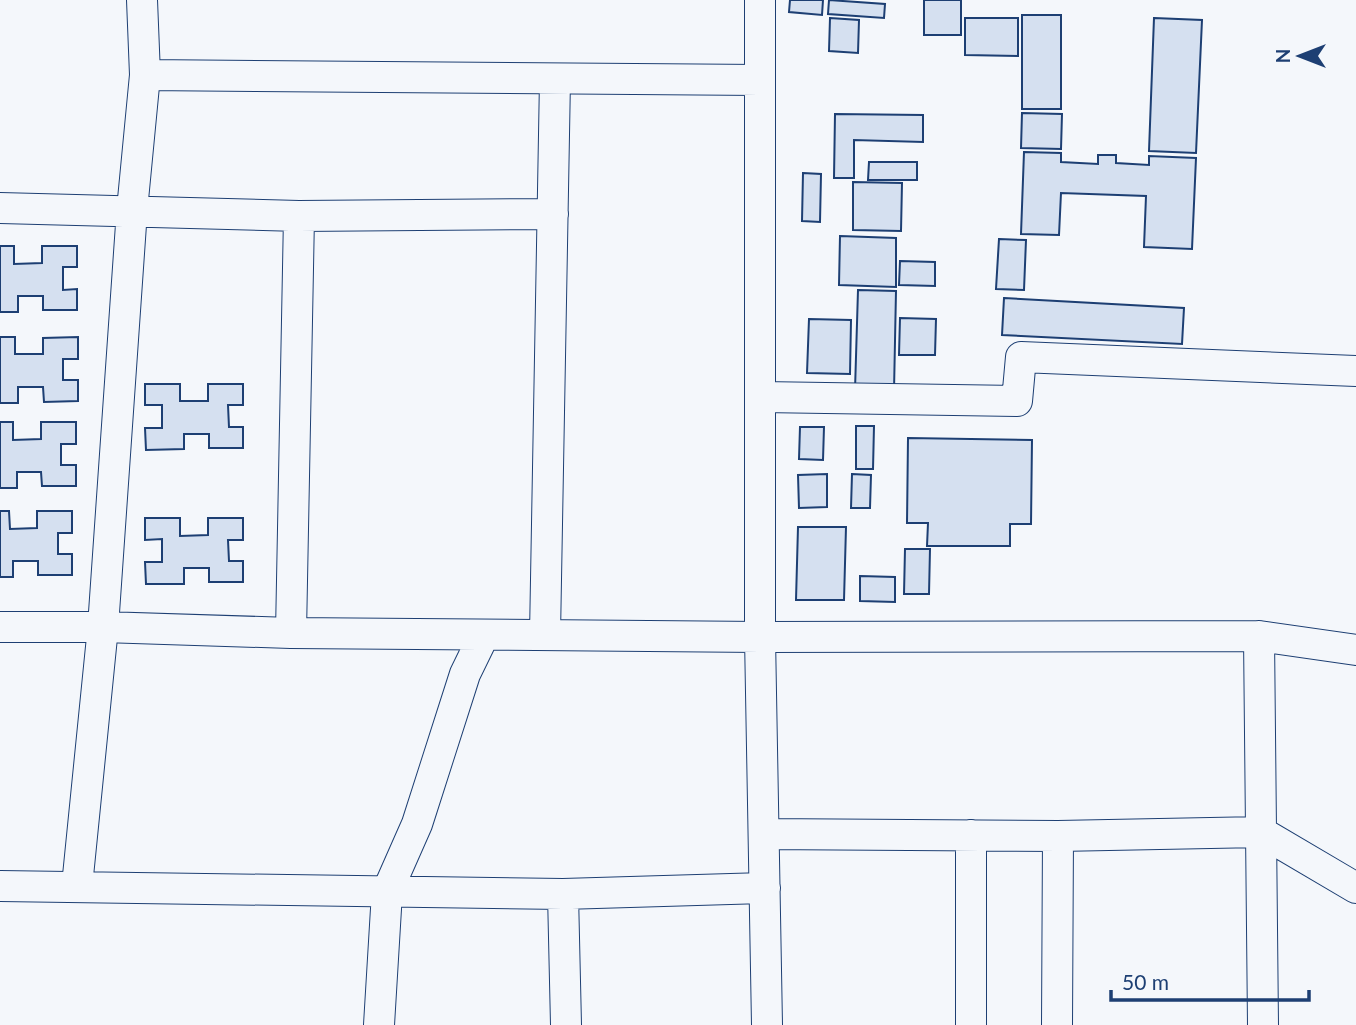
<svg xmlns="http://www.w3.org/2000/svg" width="1356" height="1025" font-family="Lato,sans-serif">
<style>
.building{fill:#d5e0f0;stroke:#1d3f73;stroke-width:2}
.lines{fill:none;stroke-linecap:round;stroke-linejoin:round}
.minor-casing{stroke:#1d3f73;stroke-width:32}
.minor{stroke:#f4f7fb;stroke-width:30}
</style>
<rect width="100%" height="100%" fill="#f4f7fb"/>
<path class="building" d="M790 0H823L822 15 789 12Z
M829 0 885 4 884 18 828 14Z
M924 0H961V35H924Z
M1022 15H1061V109H1022Z
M830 18 859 20 858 53 829 51Z
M965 18H1018V56L965 55Z
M1154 18 1202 20 1196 153 1149 151Z
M1022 113 1062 114 1061 149 1021 148Z
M835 114 923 115V142L854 140V178H834Z
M1024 152 1061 153V162L1098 164V155H1116V163L1149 165V156L1196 158 1192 249 1144 247 1146 196 1061 193 1059 235 1021 234Z
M869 162H917V180H868Z
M803 173 821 174 820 222 802 221Z
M853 182 902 183 901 231 853 230Z
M840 236 896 238V287L839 285Z
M999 239 1026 240 1024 290 996 289Z
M0 246H14V264L42 263V246H77V267H63V290L77 289V310H43V296H18V312H0Z
M900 261 935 262V286L899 285Z
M858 290 896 291 894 391 855 390Z
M1004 298 1184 308 1182 344 1002 335Z
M900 318 936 319 935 355H899Z
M809 319 851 320 850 374 807 373Z
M0 337H15V354H43V338L78 337V359H63V380H78V401L44 402 43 387H18V403H0Z
M145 384H180V401H208V384H243V405H228L229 427H243V448H209V434H184V449L146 450 145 428H162V405H145Z
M0 422H13V440L41 439V422H76V444H61V465H76V486H42L41 472H17V488H0Z
M856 426H874L873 469H856Z
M800 427H824L823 460 799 459Z
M908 438 1032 440 1031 524H1010V546H927L928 523H907Z
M827 474V507L799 508 798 475Z
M852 474 871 475 870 508H851Z
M0 511H9L10 529 37 528V511H72V533H58V554H72V575H38V561H13V577H0Z
M145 518H180V536L208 535V518H243V540H228L229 561H243V582H209V568H184V584H146L145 562H162V539L145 540Z
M798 527H846L844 600H796Z
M905 549H930L929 594H904Z
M860 576 895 577V602L860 601Z"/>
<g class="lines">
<defs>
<path id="minor" d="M760 0V637L767 1025
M145 75 760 80
M0 208 299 216 553 214
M760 397 1017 401 1021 357 1356 371
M0 627H103L291 633 760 637 1259 636 1356 650
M291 633 299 216
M545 635 555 79
M1259 636 1263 1025
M764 834 1058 836 1261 832 1356 888
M971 835V1025
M0 886 563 894 765 888
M77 886 103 627 132 210 145 75 142 0
M563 894 566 1025
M379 1025 387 892 417 824 465 674 484 635
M1057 1025 1058 836"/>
</defs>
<use href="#minor" class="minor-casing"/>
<use href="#minor" class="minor"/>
</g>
<g transform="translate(1300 56) rotate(270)" stroke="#f4f7fb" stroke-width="5" paint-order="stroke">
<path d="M0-5L12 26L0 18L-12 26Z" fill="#1d3f73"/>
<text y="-10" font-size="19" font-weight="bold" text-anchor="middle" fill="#1d3f73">N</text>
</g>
<path d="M1111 990v10h198v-10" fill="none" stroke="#1d3f73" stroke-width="3.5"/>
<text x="1122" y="990" font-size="21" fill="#1d3f73" stroke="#f4f7fb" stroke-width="5" paint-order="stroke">50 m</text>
</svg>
